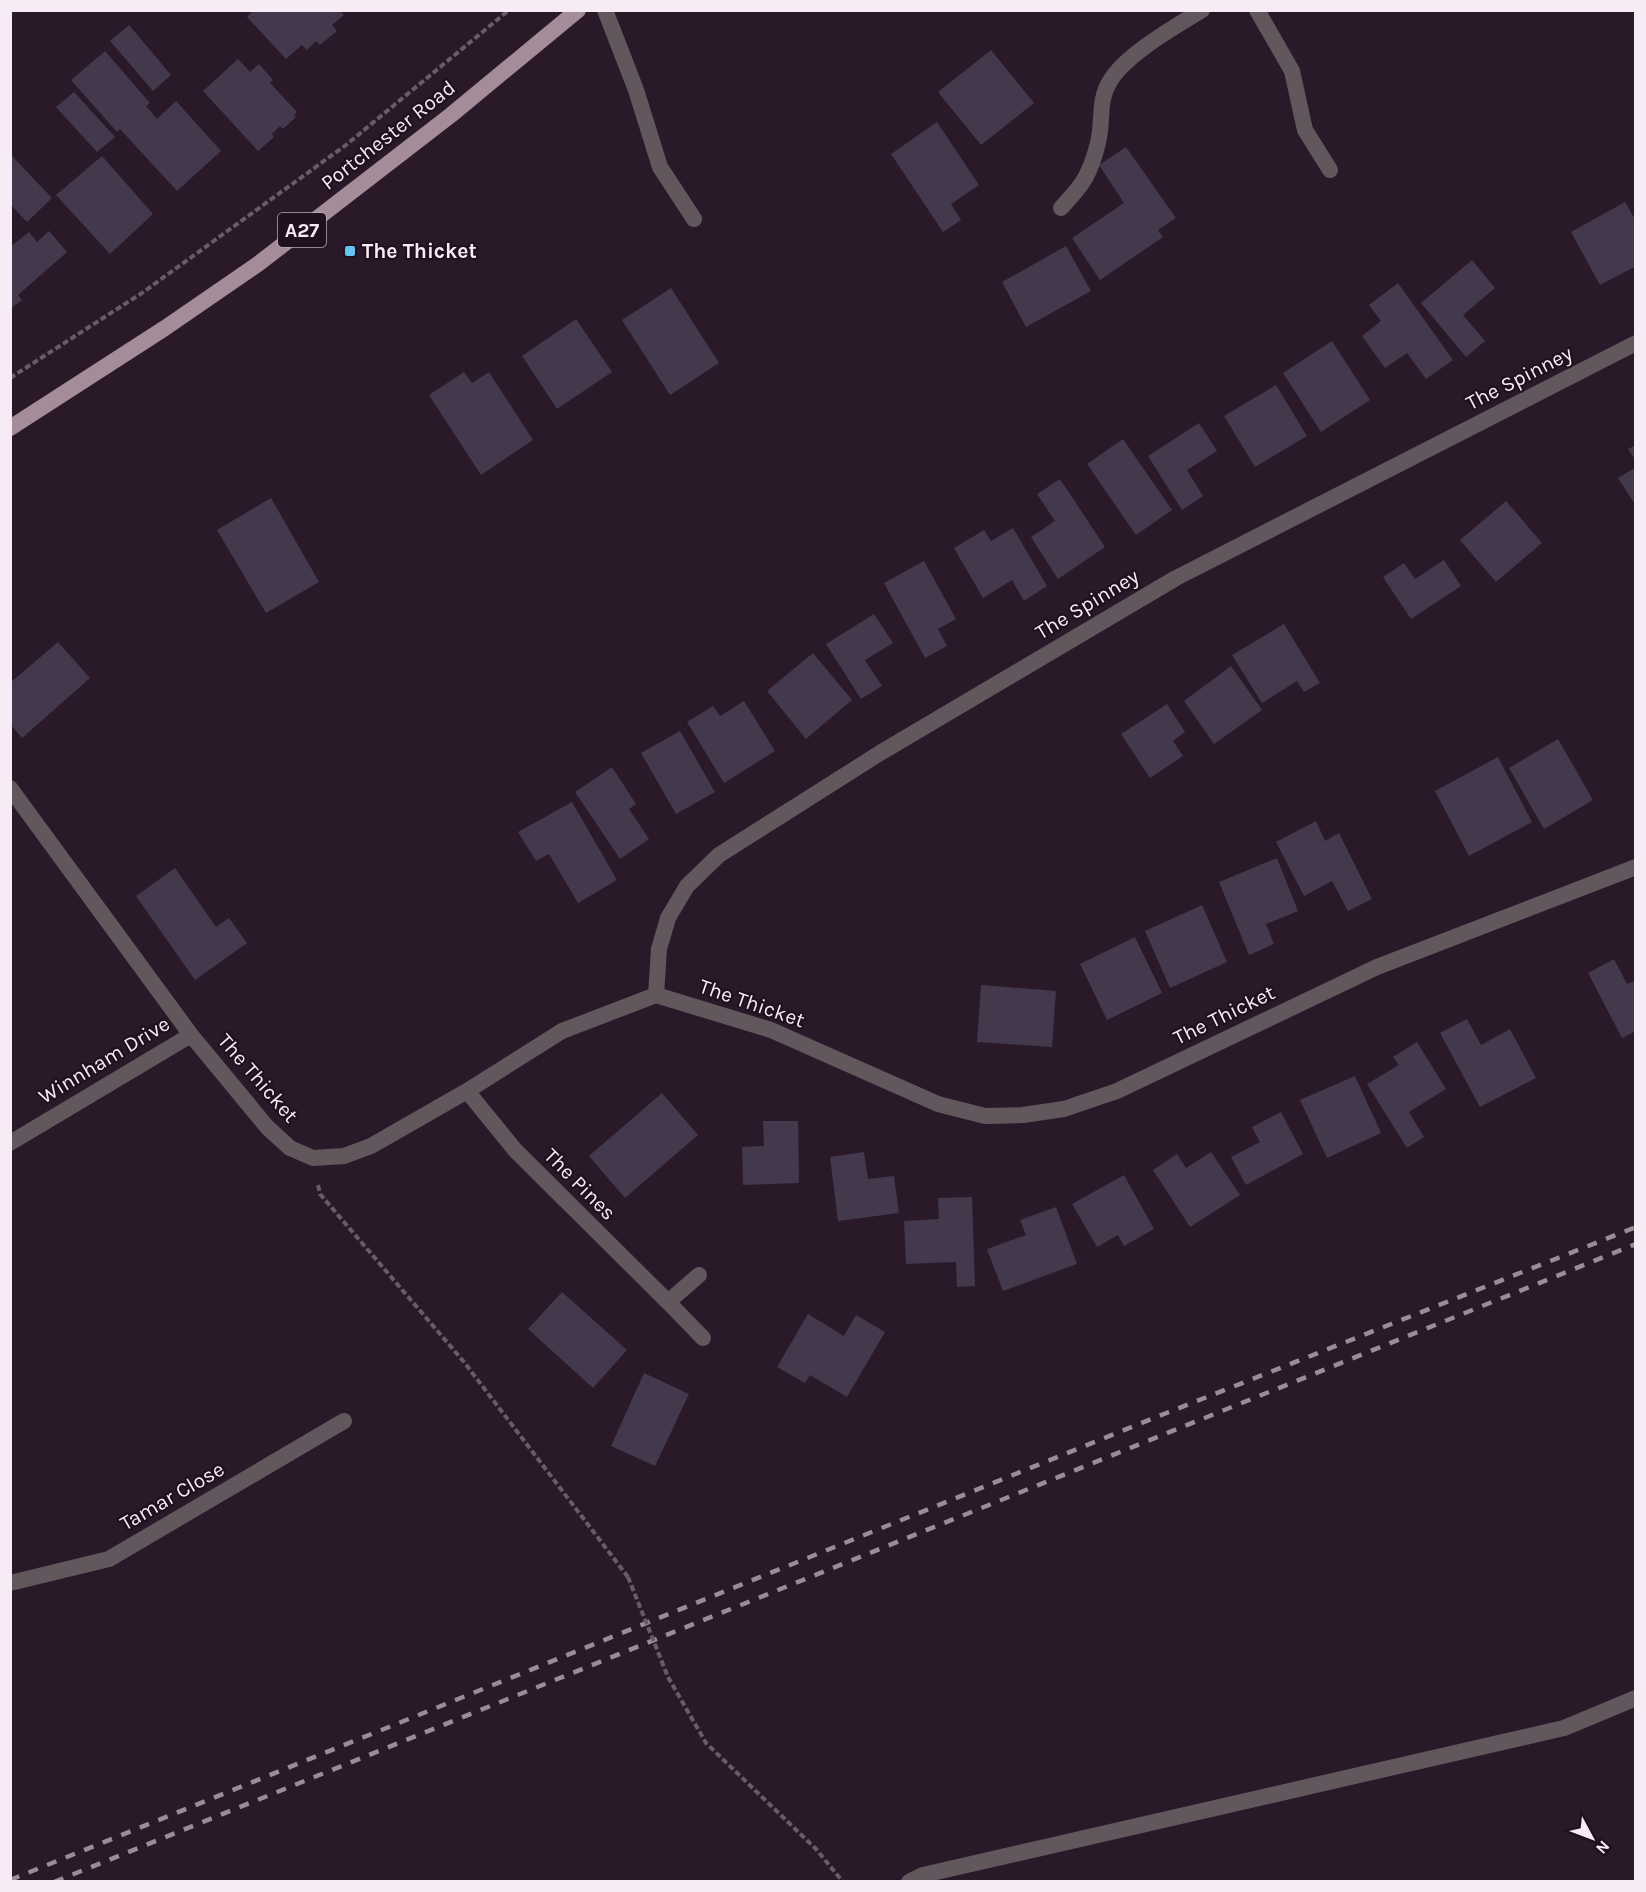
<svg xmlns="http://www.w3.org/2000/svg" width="1646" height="1892" font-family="Karla,sans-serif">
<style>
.building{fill:#43384c}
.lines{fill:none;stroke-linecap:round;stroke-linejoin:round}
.path{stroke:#6a5b68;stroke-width:4;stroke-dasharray:6 3;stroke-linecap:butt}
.service{stroke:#62575c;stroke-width:16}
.minor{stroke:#62575c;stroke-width:16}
.primary{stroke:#a48d98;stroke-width:16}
.rail{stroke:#9a8c99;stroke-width:4.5;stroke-dasharray:10 10;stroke-linecap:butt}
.path-bridge{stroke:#6a5b68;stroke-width:4;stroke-dasharray:6 3;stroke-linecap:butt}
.poi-dot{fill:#66c4ef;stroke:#20111f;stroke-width:2}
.labels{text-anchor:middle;stroke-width:4.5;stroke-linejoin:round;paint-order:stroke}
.shield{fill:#20111f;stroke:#b6aab5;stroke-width:1.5}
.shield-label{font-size:20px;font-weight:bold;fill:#f7ebf5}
.street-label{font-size:21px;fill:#f7ebf5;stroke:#20111f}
.poi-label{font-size:21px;font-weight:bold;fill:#f7ebf5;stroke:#20111f;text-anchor:start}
</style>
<rect width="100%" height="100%" fill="#2a1a29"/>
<path class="building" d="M254 10H340L344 15 332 25 337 31 320 45 316 41 307 50 302 45 286 59 247 17Z
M129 25 171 75 153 91 110 41Z
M991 50 1034 103 981 145 938 92Z
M105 51 150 103 146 106 157 119 176 101 221 151 177 191 120 129 117 132 71 80Z
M238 59 250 72 259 64 273 80 270 83 297 112 294 115 296 117 283 129 280 126 272 134 274 137 258 151 203 91Z
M74 92 115 137 97 152 56 107Z
M937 122 979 185 951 204 961 220 943 232 891 154Z
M1126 147 1176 218 1158 230 1163 237 1100 280 1072 238 1124 203 1099 165Z
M10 154 52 198 27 222 10 204Z
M102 156 153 214 110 254 56 195Z
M1625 202 1636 221V266L1600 285 1571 232Z
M49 231 67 252 18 295 22 300 10 309V247L29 232 37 242Z
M1066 246 1091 291 1026 327 1002 282Z
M1472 260 1495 288 1463 315 1485 341 1466 357 1421 303Z
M1398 283 1453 360 1426 379 1407 353 1385 368 1362 336 1381 321 1369 305Z
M671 288 719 363 670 395 622 320Z
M576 319 612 372 557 409 522 356Z
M1332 341 1370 400 1321 432 1283 373Z
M464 372 472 383 489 372 533 440 481 475 429 395Z
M1276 385 1307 436 1255 467 1224 416Z
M1199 423 1217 451 1187 470 1203 496 1182 510 1148 456Z
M1123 439 1172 510 1136 535 1087 464Z
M1636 445V461L1628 449Z
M1636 467V506L1618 478Z
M1060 479 1105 547 1058 579 1031 537 1055 521 1037 494Z
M271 498 319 582 266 613 217 530Z
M1506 501 1542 543 1496 582 1460 540Z
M1013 528 1047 586 1024 601 1012 580 983 598 954 548 984 530 991 541Z
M1444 560 1461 586 1411 619 1383 577 1404 563 1415 579Z
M924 561 956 619 938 629 947 646 925 658 884 583Z
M874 614 893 643 865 660 882 686 861 699 826 644Z
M1284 624 1320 683 1304 692 1297 681 1262 703 1232 655Z
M58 642 90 678 22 738 10 724V683Z
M813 653 852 700 806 739 767 691Z
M1231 666 1262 710 1214 744 1184 701Z
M744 701 775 751 724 783 687 722 713 706 720 716Z
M1167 704 1185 732 1173 741 1183 756 1150 778 1121 734Z
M680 731 715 792 676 814 641 753Z
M1558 739 1593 800 1544 829 1509 768Z
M1498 757 1532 822 1469 856 1435 791Z
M612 767 636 804 629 809 649 839 620 859 575 792Z
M572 802 617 880 578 903 549 854 536 861 518 832Z
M1316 821 1325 841 1339 833 1372 899 1348 911 1332 881 1304 896 1276 842Z
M1277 858 1298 911 1266 924 1274 944 1249 955 1219 882Z
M175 868 216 927 229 918 247 943 195 980 136 896Z
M1202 905 1227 962 1170 988 1145 931Z
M1135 937 1162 993 1107 1020 1080 964Z
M1614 959 1627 984 1636 980V1031L1622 1038 1588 973Z
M981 985 1056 991 1052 1047 977 1042Z
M1467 1019 1481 1045 1510 1029 1536 1078 1480 1107 1440 1033Z
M1417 1042 1446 1089 1409 1112 1424 1137 1407 1148 1367 1084 1399 1065 1393 1057Z
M1355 1076 1381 1133 1327 1158 1300 1100Z
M662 1093 698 1135 625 1198 589 1156Z
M1281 1112 1303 1154 1246 1185 1231 1157 1260 1142 1252 1127Z
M763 1121H798L799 1183 743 1185 742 1147 764 1146Z
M864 1152 868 1179 894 1176 899 1213 838 1221 830 1157Z
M1211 1152 1240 1195 1190 1227 1153 1170 1177 1154 1186 1168Z
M1124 1175 1154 1229 1124 1246 1118 1235 1097 1247 1072 1204Z
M972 1197 975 1286 957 1287 956 1262 906 1264 904 1221 939 1219 938 1198Z
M1056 1207 1077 1264 1003 1291 987 1249 1026 1235 1020 1220Z
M562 1292 627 1350 593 1388 528 1329Z
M808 1314 844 1336 856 1315 885 1332 847 1397 810 1375 805 1383 777 1367Z
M644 1373 689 1394 655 1466 611 1446Z"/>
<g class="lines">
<path class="path" d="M10 378 142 293 346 145 509 10
M318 1185 320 1194 464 1362 628 1577
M668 1677 706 1743 816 1849 843 1882"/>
<path class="service" d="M605 10 636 90 660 167 694 219"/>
<path class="minor" d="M1257 10 1292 71 1305 130 1330 170
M1061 208C1068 200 1076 192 1082 183 1091 170 1098 147 1100 131 1102 113 1100 97 1110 81 1126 54 1175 27 1202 10
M10 788 191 1035 267 1127 290 1148 313 1158 344 1156 371 1146 467 1091 562 1031 656 995 771 1030 938 1104 985 1116 1023 1115 1064 1109 1117 1091 1377 967 1636 867
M656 995 659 949 668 918 687 886 719 855 880 753 1176 578 1636 343
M467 1091 515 1150 668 1302 699 1275
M10 1143 191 1035
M668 1302 703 1338
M10 1583 109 1559 344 1421
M909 1882 923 1875 1564 1728 1636 1698"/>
<path class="primary" d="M10 428 165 328 258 264 451 115 578 10"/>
<path class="rail" d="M10 1880 1159 1416 1636 1227
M54 1882 1636 1244"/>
<path class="path-bridge" d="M628 1577 668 1677"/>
</g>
<rect class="poi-dot" x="344" y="245" width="12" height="12" rx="3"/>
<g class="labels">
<rect class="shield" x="278" y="213" width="48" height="34" rx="4.5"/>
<g class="shield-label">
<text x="302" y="237">A27</text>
</g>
<g class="street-label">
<text transform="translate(388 135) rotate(-38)" y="7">Portchester Road</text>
<text transform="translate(1519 378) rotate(-27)" y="7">The Spinney</text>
<text transform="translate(1087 604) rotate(-31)" y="7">The Spinney</text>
<text transform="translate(752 1003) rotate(19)" y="7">The Thicket</text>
<text transform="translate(1224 1015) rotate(-26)" y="7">The Thicket</text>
<text transform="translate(104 1060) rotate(-31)" y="7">Winnham Drive</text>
<text transform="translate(258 1078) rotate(49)" y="7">The Thicket</text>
<text transform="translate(580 1184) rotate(45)" y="7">The Pines</text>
<text transform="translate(172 1496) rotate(-30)" y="7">Tamar Close</text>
</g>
<g class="poi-label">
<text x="362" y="258">The Thicket</text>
</g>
</g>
<rect width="1646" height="1892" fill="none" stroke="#f7ebf5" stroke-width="24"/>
<g transform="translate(1592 1838) rotate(131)" stroke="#20111f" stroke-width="4.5" paint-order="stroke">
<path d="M0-4.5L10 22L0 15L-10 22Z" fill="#f7ebf5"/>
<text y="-9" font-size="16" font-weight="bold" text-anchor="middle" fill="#f7ebf5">N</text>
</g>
</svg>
